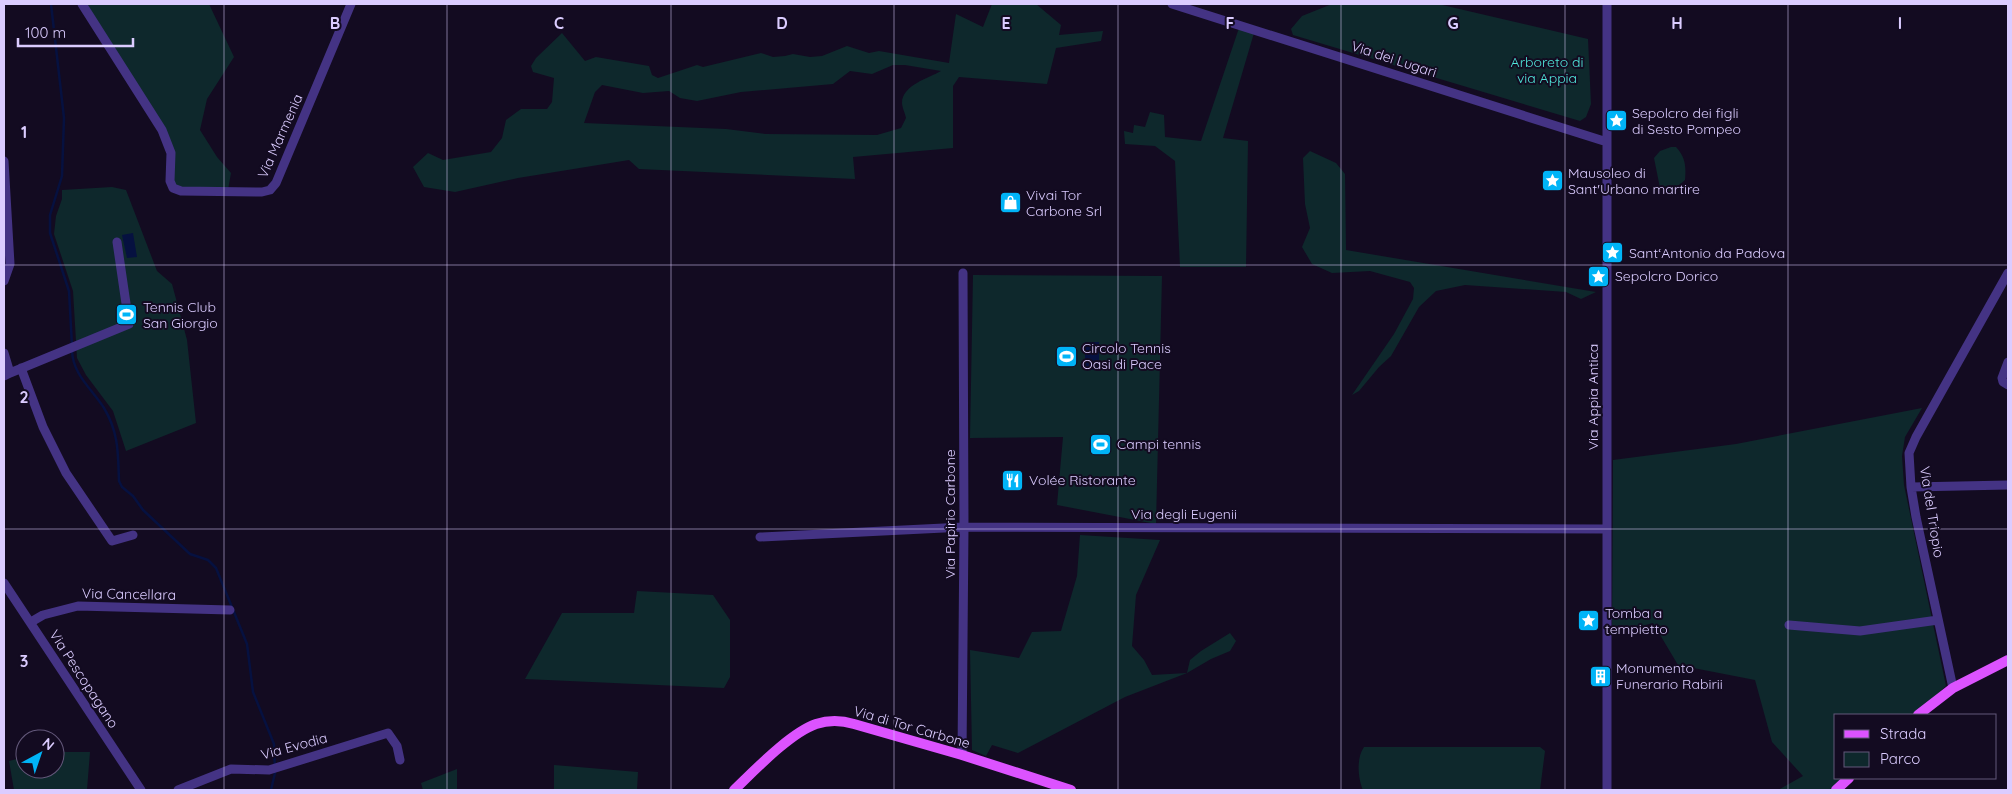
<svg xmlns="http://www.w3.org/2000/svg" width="2012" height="794" font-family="Quicksand,sans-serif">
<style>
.green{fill:#0e282c;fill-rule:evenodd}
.water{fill:#061140}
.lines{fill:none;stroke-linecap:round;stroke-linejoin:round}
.stream{stroke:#061140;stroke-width:2.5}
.minor{stroke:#443384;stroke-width:9}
.major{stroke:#dc53ff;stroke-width:10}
.grid{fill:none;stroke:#dbccff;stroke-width:1;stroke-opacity:0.55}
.labels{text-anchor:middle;stroke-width:4;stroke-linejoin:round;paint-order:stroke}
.street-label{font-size:14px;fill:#dbccff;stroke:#130b21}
.park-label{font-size:14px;fill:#50e7db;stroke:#130b21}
.poi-label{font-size:14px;fill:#dbccff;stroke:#130b21;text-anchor:start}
.grid-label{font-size:16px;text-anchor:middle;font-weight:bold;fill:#dbccff;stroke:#130b21;stroke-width:4;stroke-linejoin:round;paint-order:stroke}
</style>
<rect width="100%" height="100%" fill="#130b21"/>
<path class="green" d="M84 4H209L234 57 207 99 200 130 217 157 231 173 228 190 175 189 171 153Z
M992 4H1036L1061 25 1059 35 1103 31 1101 41 1056 48 1047 84 959 77 953 86V148L853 157 855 179 639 169 629 160 518 178 455 192 424 187 413 167 428 153 443 160 491 152 502 138 506 120 521 109H547L552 102 554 78 533 72 531 66 536 58 562 33 585 61 596 57 649 66 652 75 658 78 697 65 703 67 761 53 773 57 785 56 793 54 810 57 822 56 847 46 869 53 879 51 949 63 956 14 983 27ZM893 65H905L941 71C929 78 902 85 902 103 902 107 905 113 906 118L901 128 877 135 765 134 726 129 584 123 595 92 602 85 643 93 669 91 680 98 697 101 741 92 833 84 850 71 872 74Z
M1332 4H1438L1588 39 1591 104 1586 117 1580 121 1293 35 1291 29 1302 16Z
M1239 28 1254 33 1223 138 1248 141 1246 267H1180L1175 161 1155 146 1125 144 1124 131 1133 133 1134 125 1145 127 1150 112 1164 115 1165 137 1201 141Z
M1671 147H1676C1686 158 1686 167 1685 180L1675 189 1668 192 1660 188 1654 158 1660 151Z
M1310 151 1336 163 1345 174 1346 250 1596 292 1581 299 1566 292 1465 285 1436 291 1419 307 1391 356 1379 367 1359 391 1352 395 1394 334 1413 299 1414 288 1410 282 1370 271 1332 273 1312 264 1302 247 1310 228 1305 204 1303 158Z
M112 187 126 190 157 271 172 284 187 340 196 423 126 451 113 411 86 375 77 358 73 291 54 234 56 216 62 199V190Z
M973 275 1162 276 1156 524 1057 505 1063 437 970 438Z
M1922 408 1905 437 1902 456 1904 485 1946 686 1914 715H1836V778H1844L1830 790H1778L1803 776 1772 742 1755 680 1678 665 1653 623 1612 634 1613 460 1736 444Z
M1080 535 1160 540 1136 595 1132 646 1144 660 1152 675 1187 673 1190 660 1201 651 1230 633 1236 641 1230 651 1211 659 1187 673 1125 697 1018 753 992 745 986 756 972 750 970 650 1019 658 1032 632 1061 631 1077 576Z
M637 591 713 595 730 620V677L724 688 525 679 562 613H634Z
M1364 747H1540L1545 751 1540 790H1363C1358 779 1356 758 1364 747Z
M55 752H90L87 790H14L9 761 25 757V769H55Z
M554 765 638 772 637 790H554Z
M457 769V790H423L421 783Z"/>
<path class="water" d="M133 233 137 257 127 258 122 235Z
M1085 342H1099V370H1085Z"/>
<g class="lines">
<path class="stream" d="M51 4 64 118 62 176 50 215V233L69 291 72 346
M72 351C73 375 92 389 104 408 119 433 118 454 119 481L122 487 133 496 143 510 190 554 208 560 216 568 247 644 253 692 274 744 275 773 271 790"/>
<path class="minor" d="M82 4 162 130 171 153 170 181 173 188 181 191 262 192 270 190 276 183 351 4
M1172 4 1607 142
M4 161 10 264 4 281
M4 353 10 373 4 376
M2008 362 2002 378 2003 382 2008 385
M21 368 43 427 66 473 112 541 133 535
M10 373 129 324 117 242
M1911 487 2008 485
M760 537 964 527 1607 529
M4 583 141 790
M31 622 43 615 78 606 230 610
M1789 625 1860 631 1938 620
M1953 688 1916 517 1911 487 1909 453 1916 437 2008 273
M962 755 964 527 963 273
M178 790 231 769 269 770 388 733 397 746 400 760
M1607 790V4"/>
<path class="major" d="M1918 715 1953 688 2008 660
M734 790C754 771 790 733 816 724 828 720 841 720 854 724L962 755 1071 790
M1836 790 1849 778"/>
</g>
<path class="grid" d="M224 4V790M447 4V790M671 4V790M894 4V790M1118 4V790M1341 4V790M1565 4V790M1788 4V790M4 265H2008M4 529H2008"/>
<defs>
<symbol id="sight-square" viewBox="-11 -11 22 22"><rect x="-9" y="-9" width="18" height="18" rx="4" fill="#00b4f7" stroke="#130b21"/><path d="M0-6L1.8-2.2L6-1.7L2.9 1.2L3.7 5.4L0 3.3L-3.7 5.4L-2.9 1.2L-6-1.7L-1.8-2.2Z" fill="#fff"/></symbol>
<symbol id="shop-square" viewBox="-11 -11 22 22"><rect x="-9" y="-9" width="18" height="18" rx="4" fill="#00b4f7" stroke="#130b21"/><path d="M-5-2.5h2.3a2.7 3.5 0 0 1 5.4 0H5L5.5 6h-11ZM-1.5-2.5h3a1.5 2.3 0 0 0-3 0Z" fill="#fff"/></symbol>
<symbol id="stadium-square" viewBox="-11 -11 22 22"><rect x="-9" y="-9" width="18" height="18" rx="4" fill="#00b4f7" stroke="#130b21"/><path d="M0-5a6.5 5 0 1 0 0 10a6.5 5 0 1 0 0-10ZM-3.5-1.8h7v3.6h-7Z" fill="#fff"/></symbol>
<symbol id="restaurant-square" viewBox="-11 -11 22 22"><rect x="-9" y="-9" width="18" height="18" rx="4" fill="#00b4f7" stroke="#130b21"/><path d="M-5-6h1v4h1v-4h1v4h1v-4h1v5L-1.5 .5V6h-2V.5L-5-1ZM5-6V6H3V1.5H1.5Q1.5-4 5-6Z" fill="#fff"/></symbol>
<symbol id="building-square" viewBox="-11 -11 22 22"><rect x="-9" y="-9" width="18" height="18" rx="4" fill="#00b4f7" stroke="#130b21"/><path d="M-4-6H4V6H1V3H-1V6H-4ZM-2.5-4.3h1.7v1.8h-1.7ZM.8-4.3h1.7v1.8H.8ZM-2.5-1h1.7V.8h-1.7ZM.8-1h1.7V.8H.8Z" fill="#fff"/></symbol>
</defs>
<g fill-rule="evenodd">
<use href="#sight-square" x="1604" y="108" width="25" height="25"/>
<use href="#sight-square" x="1540" y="168" width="25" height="25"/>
<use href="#shop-square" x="998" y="190" width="25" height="25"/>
<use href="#sight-square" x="1600" y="240" width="25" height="25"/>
<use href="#sight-square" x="1586" y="264" width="25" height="25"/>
<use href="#stadium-square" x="114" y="302" width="25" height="25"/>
<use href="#stadium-square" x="1054" y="344" width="25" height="25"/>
<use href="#stadium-square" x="1088" y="432" width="25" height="25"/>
<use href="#restaurant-square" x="1000" y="468" width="25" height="25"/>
<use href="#sight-square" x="1576" y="608" width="25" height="25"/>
<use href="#building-square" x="1588" y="664" width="25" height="25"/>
</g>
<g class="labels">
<g class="street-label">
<text transform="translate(1394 59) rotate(18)" y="5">Via dei Lugari</text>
<text transform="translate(280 136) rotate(-66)" y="5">Via Marmenia</text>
<text transform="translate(1593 397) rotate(-90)" y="5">Via Appia Antica</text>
<text transform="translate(1932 512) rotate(81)" y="5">Via del Triopio</text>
<text transform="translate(950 514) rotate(-90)" y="5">Via Papirio Carbone</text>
<text x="1184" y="519">Via degli Eugenii</text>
<text transform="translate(129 594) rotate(1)" y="5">Via Cancellara</text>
<text transform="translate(84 679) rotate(57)" y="5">Via Pescopagano</text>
<text transform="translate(912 727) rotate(16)" y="5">Via di Tor Carbone</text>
<text transform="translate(294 746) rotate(-15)" y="5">Via Evodia</text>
</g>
<g class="park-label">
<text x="1547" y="67">Arboreto di<tspan x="1547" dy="16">via Appia</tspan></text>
</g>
<g class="poi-label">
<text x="1632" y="118">Sepolcro dei figli<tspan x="1632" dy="16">di Sesto Pompeo</tspan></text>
<text x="1568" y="178">Mausoleo di<tspan x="1568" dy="16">Sant'Urbano martire</tspan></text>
<text x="1026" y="200">Vivai Tor<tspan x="1026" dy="16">Carbone Srl</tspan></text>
<text x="1629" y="258">Sant‘Antonio da Padova</text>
<text x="1615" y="281">Sepolcro Dorico</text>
<text x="143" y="312">Tennis Club<tspan x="143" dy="16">San Giorgio</tspan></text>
<text x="1082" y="353">Circolo Tennis<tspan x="1082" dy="16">Oasi di Pace</tspan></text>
<text x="1117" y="449">Campi tennis</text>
<text x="1029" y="485">Volée Ristorante</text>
<text x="1605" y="618">Tomba a<tspan x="1605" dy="16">tempietto</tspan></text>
<text x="1616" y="673">Monumento<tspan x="1616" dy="16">Funerario Rabirii</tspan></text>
</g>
</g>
<g class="grid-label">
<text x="335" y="29">B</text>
<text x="559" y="29">C</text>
<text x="782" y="29">D</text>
<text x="1006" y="29">E</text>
<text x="1230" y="29">F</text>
<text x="1453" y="29">G</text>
<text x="1677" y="29">H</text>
<text x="1900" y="29">I</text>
<text x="24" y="138">1</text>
<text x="24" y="403">2</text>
<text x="24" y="667">3</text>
</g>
<rect width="2012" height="794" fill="none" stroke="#dbccff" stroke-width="10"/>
<rect x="1834" y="714" width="162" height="65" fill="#130b21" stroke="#63587a"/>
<rect x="1844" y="730" width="25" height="8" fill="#dc53ff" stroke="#63587a"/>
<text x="1880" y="739" font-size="15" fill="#dbccff">Strada</text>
<rect x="1844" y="752" width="25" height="15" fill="#0e282c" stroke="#63587a"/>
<text x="1880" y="764" font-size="15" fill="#dbccff">Parco</text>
<g transform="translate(40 754) rotate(40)"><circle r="24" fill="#130b21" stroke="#63587a"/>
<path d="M0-4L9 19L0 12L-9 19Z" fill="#00b4f7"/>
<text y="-8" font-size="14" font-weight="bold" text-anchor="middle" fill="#dbccff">N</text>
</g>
<path d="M18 38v8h115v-8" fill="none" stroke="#dbccff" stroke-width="2.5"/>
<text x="25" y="38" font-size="15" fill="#dbccff" stroke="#130b21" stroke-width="4" paint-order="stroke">100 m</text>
</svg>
